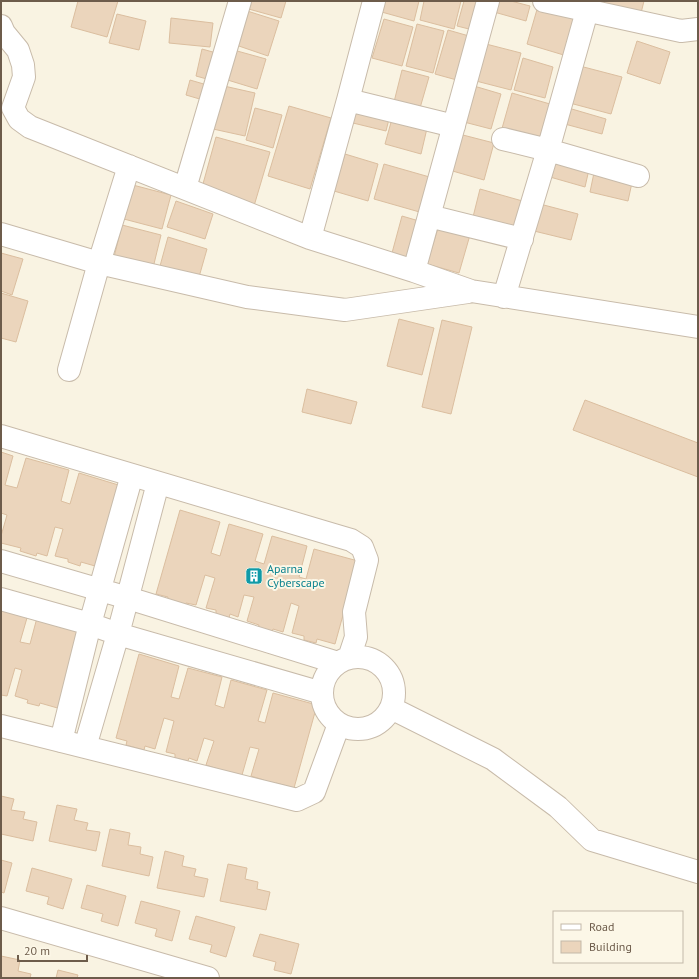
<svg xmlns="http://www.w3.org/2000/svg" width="699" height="979" font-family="'PT Sans',sans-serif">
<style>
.building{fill:#ebd5bc;stroke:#dbbe9f}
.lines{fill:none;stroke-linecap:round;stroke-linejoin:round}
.street-casing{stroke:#c8bbaa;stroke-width:24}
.street{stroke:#fff;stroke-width:22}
.labels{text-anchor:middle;stroke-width:4;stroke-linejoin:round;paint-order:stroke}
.culture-label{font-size:12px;fill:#0d838f;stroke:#fcf7e7;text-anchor:start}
</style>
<rect width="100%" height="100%" fill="#f9f3e2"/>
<path class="building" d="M78 1H118L107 37 71 27Z
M247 1H286L281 18 245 8Z
M381 1H419L414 21 378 11Z
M424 1H461L454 29 420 20Z
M464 1H481L473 30 457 26Z
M497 1H511L530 6 526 21 494 12Z
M578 1H644L640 17Z
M538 6 578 17 567 56 527 44Z
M244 10 279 21 268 56 233 44Z
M117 14 146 21 139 50 109 43Z
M171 18 213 23 210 47 169 43Z
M384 19 413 27 402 66 372 58Z
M417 24 444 31 433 73 406 66Z
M448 30 476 38 464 82 435 74Z
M637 41 670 52 660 84 627 73Z
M486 44 521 53 511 90 476 81Z
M202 49 220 54 214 81 196 76Z
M230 49 266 59 257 89 221 78Z
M523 58 553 67 545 98 514 90Z
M576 65 622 77 611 114 566 102Z
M402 70 429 77 420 108 394 102Z
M190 80 214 87 210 102 186 95Z
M224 86 255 93 245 136 213 129Z
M474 86 501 94 491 129 464 122Z
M512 93 550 104 538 143 501 132Z
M289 106 331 118 310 189 268 176Z
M357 107 390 115 386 131 353 123Z
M565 107 606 119 602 134 561 123Z
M255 108 282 115 273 148 246 140Z
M393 115 428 124 421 154 385 144Z
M459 134 494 143 484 180 449 170Z
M216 137 270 152 254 206 201 191Z
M345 154 378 164 368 201 334 191Z
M556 155 590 165 585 187 550 177Z
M384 164 433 178 423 213 374 199Z
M595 168 633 178 628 201 590 192Z
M129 184 171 195 162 229 120 218Z
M480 189 526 202 518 233 472 221Z
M176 201 213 214 205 239 167 227Z
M540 204 578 214 571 240 534 231Z
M402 216 419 221 408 258 392 253Z
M122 225 161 235 153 268 114 257Z
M439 225 470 235 459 273 427 264Z
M168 237 207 249 199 277 160 266Z
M1 253 23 259 12 295 1 291Z
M1 293 28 301 16 342 1 338Z
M399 319 434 328 422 375 387 366Z
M442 320 472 327 451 414 422 407Z
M307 389 357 402 351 424 302 412Z
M585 400 698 443V477L573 430Z
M1 452 13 456 5 485 17 488 26 458 69 470 61 501 70 504 79 473 125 487 102 568 81 562 80 566 68 562V559L55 556 63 529 55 527 47 556 37 553 36 556 20 551 21 548 1 543V536L7 515 1 513Z
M180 510 220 522 211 553 220 556 229 524 263 534 255 561 264 564 272 536 307 546 299 577 306 579 314 549 358 561 335 644 317 639 316 643 304 640V636L292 633 299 606 291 603 283 632 273 629 272 632 258 628 259 625 247 621 254 597 244 595 238 617 230 614 229 618 216 614V610L206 608 215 578 205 575 196 605 186 603 185 606 167 601 168 597 156 594Z
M1 603 29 611 20 642 30 644 38 614 84 627 61 709 40 703 39 706 27 703 28 700 15 696 22 670 15 668 7 696 1 695Z
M139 654 179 666 171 697 179 699 188 668 222 677 215 705 224 708 231 680 267 690 258 721 265 723 273 693 317 705 294 788 276 783 275 787 263 783 264 780 251 776 259 749 250 747 242 775 217 772 218 769 206 765 214 741 204 738 197 761 189 758 188 761 175 758V754L166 752 174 721 164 718 155 749 145 746 144 750 126 745 127 741 116 738Z
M1 796 14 799 11 810 25 812 23 819 37 822 33 841 1 834Z
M57 805 77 809 74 820 88 823 86 830 100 832 96 851 49 841Z
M110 829 130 833 128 845 141 847 140 854 153 857 149 876 102 866Z
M165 851 184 856 182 866 196 869 194 876 208 879 204 897 157 888Z
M1 860 12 863 4 893 1 892Z
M228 864 247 868 245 879 258 882 257 889 270 892 266 910 220 901Z
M32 868 72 879 63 909 47 904 49 897 26 891Z
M87 885 126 896 118 926 101 921 103 914 81 908Z
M141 901 180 911 172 941 155 936 157 929 135 923Z
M196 916 235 927 226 957 210 952 212 945 189 939Z
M260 934 299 944 291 974 274 970 276 962 253 956Z
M1 956 20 960 18 971 31 974 30 978H1Z
M58 970 78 975 77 978H56Z"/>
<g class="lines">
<defs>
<path id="street" d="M544 1 681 31 698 29
M1 26 4 33 18 50 23 65 24 77 13 108 19 119 30 127 310 238 414 271 471 291 698 327
M348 100 374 1
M503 139 548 150 638 176
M185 188 240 1
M429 216 522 239
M1 234 99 263 247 297 345 310 468 292
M310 238 348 100 454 126
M414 271 488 1
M504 297 548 150 587 11
M69 370 99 263 129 166
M1 436 334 535 351 540 362 547 367 560 354 612 356 637 349 658
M1 561 128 598 338 663
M1 599 90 624 118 634 322 693
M322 693a36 36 0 1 1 72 0a36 36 0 1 1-72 0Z
M391 708 493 759 558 807 592 840 698 872
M1 726 297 800 314 792 339 724
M61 741 90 624 132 475
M85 747 118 634 158 483
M1 918 208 978"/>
</defs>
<use href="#street" class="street-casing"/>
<use href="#street" class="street"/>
</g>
<defs>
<symbol id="building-square" viewBox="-11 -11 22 22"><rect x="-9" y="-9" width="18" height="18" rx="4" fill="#0f9aa8" stroke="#fcf7e7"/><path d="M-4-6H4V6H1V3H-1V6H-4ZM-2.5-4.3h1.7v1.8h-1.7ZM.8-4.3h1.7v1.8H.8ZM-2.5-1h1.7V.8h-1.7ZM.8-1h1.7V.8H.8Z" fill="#fff"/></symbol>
</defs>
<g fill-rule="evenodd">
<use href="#building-square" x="244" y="566" width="20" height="20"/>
</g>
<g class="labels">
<g class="culture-label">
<text x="267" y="573">Aparna<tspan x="267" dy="14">Cyberscape</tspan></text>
</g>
</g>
<rect width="699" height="979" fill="none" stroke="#6d5c4b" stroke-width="4"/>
<rect x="553" y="911" width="130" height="52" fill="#fcf7e7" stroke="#c3b9a9"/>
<rect x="561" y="924" width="20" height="6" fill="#ffffff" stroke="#c3b9a9"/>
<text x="589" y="931" font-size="12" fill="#6d5c4b">Road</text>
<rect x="561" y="941" width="20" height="12" fill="#ebd5bc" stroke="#c3b9a9"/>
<text x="589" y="951" font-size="12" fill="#6d5c4b">Building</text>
<path d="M18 955v6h69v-6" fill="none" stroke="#6d5c4b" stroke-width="2"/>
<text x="24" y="955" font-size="12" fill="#6d5c4b" stroke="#fcf7e7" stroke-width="3" paint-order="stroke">20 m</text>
</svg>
